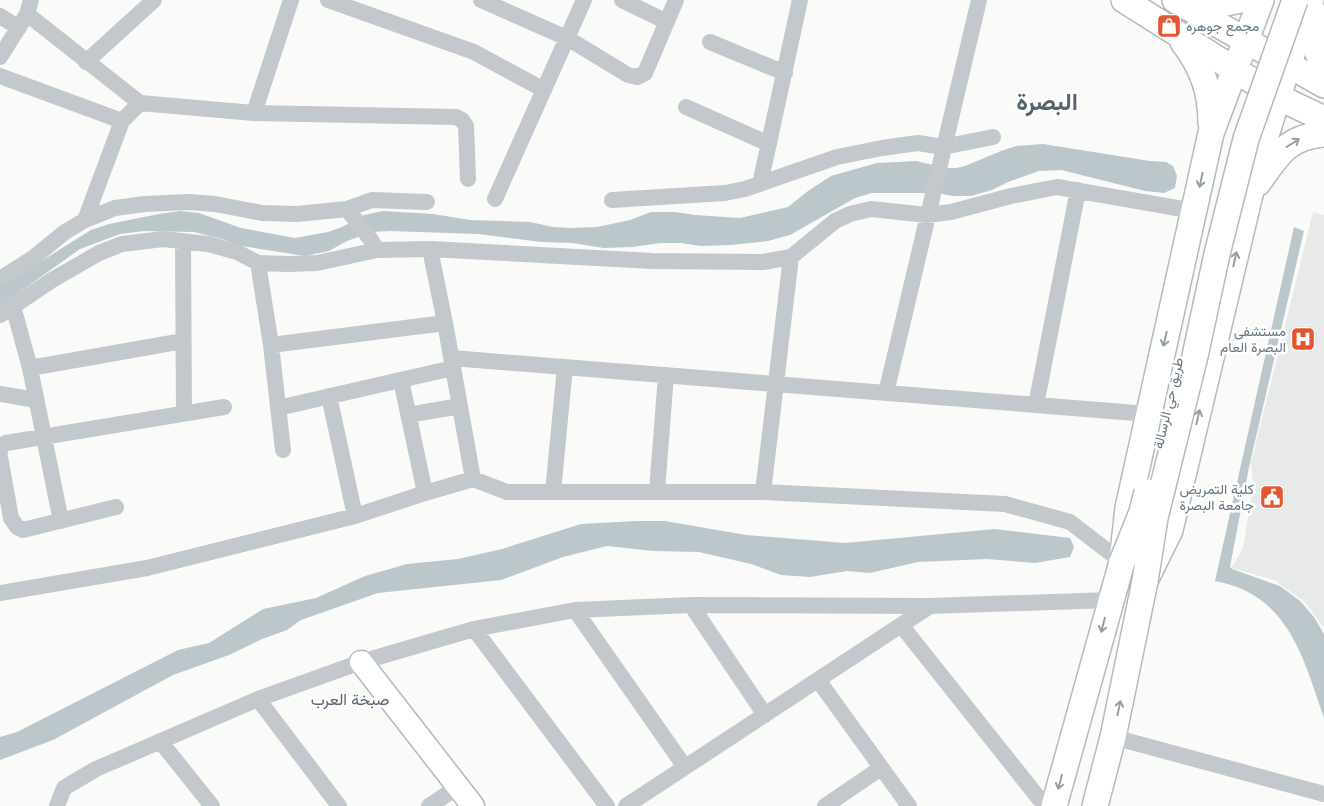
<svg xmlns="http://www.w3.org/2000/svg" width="1324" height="806" font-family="Montserrat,Vazirmatn,sans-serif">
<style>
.built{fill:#e8e9e9}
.water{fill:#bbc7cb}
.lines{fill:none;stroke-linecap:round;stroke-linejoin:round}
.secondary-casing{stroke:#b3babf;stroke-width:25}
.primary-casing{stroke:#b5babe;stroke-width:28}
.street{stroke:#c3c8cc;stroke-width:16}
.secondary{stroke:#fff;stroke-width:22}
.primary{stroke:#fff;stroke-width:25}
.primary-bridge-casing{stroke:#b5babe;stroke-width:28;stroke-linecap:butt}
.primary-bridge{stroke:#fff;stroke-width:25}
.oneway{stroke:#939fa8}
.labels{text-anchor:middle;stroke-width:5;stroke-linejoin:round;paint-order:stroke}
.poi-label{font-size:14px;fill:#657683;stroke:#fff;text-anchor:end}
.street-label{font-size:14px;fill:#657683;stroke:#fff}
.quarter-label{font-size:16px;fill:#57646e;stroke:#fff}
.town-label{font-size:24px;font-weight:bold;fill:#57646e;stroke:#fff}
</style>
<rect width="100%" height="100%" fill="#fafaf8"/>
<path class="built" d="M1313 212 1324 215V628L1305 602 1274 580 1231 568 1240 554 1244 543 1253 485 1251 463Z"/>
<path class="water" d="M1043 144 1150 161 1166 162 1173 166 1177 176 1175 188 1164 193 1145 191 1061 170 1039 171 1008 182 992 190 971 196H953L937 193H872L855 198 790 235 768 241 731 245 701 246 681 243H661L632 247 604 248 572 243 541 242 478 234 390 231 372 232 347 241 329 251 305 256 242 246 222 239 194 232 144 231 120 234 80 249 0 306V287L91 230 109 224 159 214 180 211 199 213 241 228 295 238 328 232 342 227 364 215 383 211 433 214 470 220 530 222 553 227 570 228 597 227 630 220 651 212H675L695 215 740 218 788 207 808 191 831 176 877 163 916 161 946 168H956L965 166 1001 151 1016 146Z
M1294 227 1304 231 1249 467 1230 567 1232 569 1280 586 1300 601 1314 617 1324 634V718C1303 657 1288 594 1215 581Z
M636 521H665L746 535 845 543 995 529 1070 538 1074 547 1070 557 1035 563 987 559 918 562 870 573 847 571 810 577 781 575 751 564 699 552 653 551 607 546 563 557 501 580 378 593 301 620 287 630 262 639 229 655 173 675 53 740 0 760V737L17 732 178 650 209 643 263 609 316 598 365 576 407 564 458 559 502 549 581 524Z"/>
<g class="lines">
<defs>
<path id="secondary" d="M361 662 473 806"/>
<path id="primary" d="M1124 0 1278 97 1324 119
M1175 0 1324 85
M1186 2 1212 6 1240 0
M1313 12V42L1324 67
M1183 42C1202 67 1211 91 1211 123
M1258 183C1278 155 1287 137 1324 134
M1054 806 1122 562 1128 508 1211 133 1261 0
M1095 806 1113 737 1145 581 1170 530 1258 161 1288 65 1311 0"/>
</defs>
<use href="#secondary" class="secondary-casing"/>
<use href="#primary" class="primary-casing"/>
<path class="street" d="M328 0 474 52 544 90
M481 0 567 38 628 75 637 77 645 73 676 0
M622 0 667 22
M27 14 140 103 254 113 456 117 462 120 466 126 468 179
M0 16 19 28
M710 42 785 73
M0 57 27 14 31 0
M86 62 154 0
M0 76 122 121
M686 107 769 144
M254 113 291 0
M760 184 800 0
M495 199 584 0
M612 200 725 193 745 189 837 157 882 148 918 143 943 147 993 137
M347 209 371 240 377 250
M85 220 122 121 140 103
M183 241 184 413
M430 249 445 323 473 479
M258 263 271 345 283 450
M0 279 33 258 65 232 85 220 115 208 145 204 189 202 215 204 262 213 297 214 347 209 372 200 427 202
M13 306 30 368 61 521
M0 315 52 280 99 253 122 244 163 239 208 244 237 252 258 263 288 264 317 263 377 250 430 249 652 261 763 262 791 257 835 221 850 214 871 209 927 215 951 212 1011 196 1057 187 1194 211
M271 345 445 323
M452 358 1148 414
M30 368 183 341
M401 380 425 493
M886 393 979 0
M0 394 36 400
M329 396 355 516
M1036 405 1078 190
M278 408 453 368
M408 415 460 406
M0 452 1 447 6 443 224 407
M0 457 11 518 17 527 23 530 116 507
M657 491 666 375
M553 492 565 367
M763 492 791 257
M0 593 147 568 355 516 425 493 473 479 507 492H763L1005 504 1070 522 1122 562
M691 605 765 715
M575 610 685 767
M901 625 1045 806
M474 629 607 806
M818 680 909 806
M258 699 339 806
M1113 737 1324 794
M160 741 212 806
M57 806 64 788 96 769 258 699 361 662 474 629 575 610 691 605 930 606 1110 600
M429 806 458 787
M626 806 930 606
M825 806 881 768"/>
<use href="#secondary" class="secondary"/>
<use href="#primary" class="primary"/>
<defs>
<path id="primary-bridge" d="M1122 562 1142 512 1147 492
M1145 581 1155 518 1195 356 1217 254 1246 139 1295 0"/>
</defs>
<use href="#primary-bridge" class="primary-bridge-casing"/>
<use href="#primary-bridge" class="primary-bridge"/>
</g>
<defs><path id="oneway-shaft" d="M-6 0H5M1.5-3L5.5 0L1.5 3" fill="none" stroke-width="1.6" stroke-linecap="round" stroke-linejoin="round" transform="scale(1.25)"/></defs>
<g class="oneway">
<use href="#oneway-shaft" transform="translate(1293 143) rotate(-32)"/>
<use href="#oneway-shaft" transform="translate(1201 180) rotate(102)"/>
<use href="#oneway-shaft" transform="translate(1235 259) rotate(-77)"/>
<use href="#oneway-shaft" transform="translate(1165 339) rotate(103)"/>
<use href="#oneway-shaft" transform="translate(1198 417) rotate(-77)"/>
<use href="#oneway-shaft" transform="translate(1103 625) rotate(105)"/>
<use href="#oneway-shaft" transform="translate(1119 708) rotate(-78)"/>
<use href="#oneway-shaft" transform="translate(1060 782) rotate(105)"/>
</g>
<defs>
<symbol id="shop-square" viewBox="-11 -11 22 22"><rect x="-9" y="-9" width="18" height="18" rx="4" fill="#e4572e" stroke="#fff"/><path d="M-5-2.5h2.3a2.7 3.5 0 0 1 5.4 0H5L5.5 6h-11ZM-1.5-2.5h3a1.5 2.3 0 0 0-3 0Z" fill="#fff"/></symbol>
<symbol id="hospital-square" viewBox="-11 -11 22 22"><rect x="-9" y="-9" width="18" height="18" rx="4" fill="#e4572e" stroke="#fff"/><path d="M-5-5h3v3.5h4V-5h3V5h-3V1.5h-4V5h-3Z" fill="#fff"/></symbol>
<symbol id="civic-square" viewBox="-11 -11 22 22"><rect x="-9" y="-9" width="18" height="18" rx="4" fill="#e4572e" stroke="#fff"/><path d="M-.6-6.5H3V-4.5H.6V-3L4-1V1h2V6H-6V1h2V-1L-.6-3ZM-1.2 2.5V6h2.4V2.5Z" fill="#fff"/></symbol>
</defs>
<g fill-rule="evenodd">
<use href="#shop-square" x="1155" y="12" width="28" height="28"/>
<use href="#hospital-square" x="1289" y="325" width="28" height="28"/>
<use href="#civic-square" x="1258" y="483" width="28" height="28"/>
</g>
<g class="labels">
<g class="poi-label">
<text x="1186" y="31" text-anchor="start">مجمع جوهره</text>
<text x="1286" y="336">مستشفى<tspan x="1286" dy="16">البصرة العام</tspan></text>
<text x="1254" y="494">كلية التمريض<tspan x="1254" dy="16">جامعة البصرة</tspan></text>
</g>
<g class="street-label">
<text transform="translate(1168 403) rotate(-77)" y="5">طريق حي الرسالة</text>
</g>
<g class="quarter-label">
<text x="350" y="705">صبخة العرب</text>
</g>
<g class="town-label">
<text x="1047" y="110">البصرة</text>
</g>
</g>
</svg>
